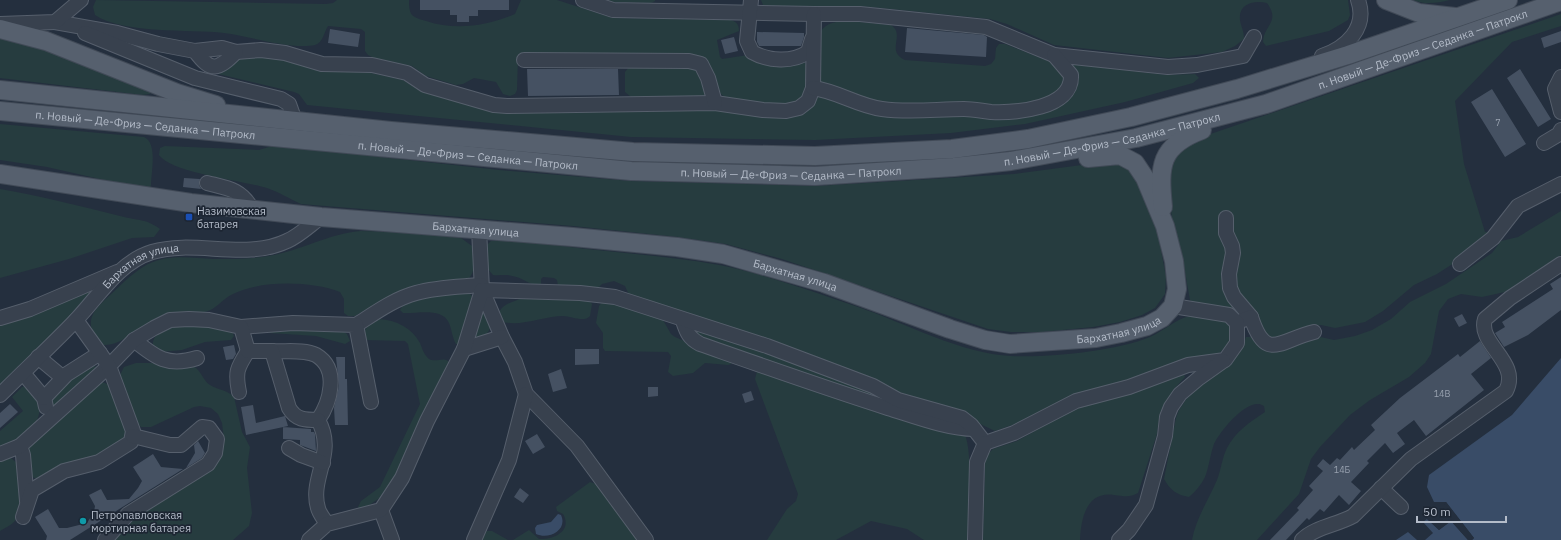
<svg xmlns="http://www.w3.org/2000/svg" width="1561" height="540" font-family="'IBM Plex Sans',sans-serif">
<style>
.green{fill:#263c3f}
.water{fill:#394c67}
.pier{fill:#242f3e}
.building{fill:#455162}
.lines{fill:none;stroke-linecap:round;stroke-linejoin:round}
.minor-casing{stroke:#565f6c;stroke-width:16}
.major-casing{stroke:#414a57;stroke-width:20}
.minor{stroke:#38414e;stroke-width:14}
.major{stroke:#56606e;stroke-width:18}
.transit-dot{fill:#1a4fb4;stroke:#1d2633;stroke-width:1.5}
.culture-dot{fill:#0f9aa8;stroke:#1d2633;stroke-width:1.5}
.labels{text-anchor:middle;stroke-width:3.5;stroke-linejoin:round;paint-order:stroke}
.number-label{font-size:9px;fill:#98a1af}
.street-label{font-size:11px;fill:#b4bcc9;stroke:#1d2633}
.poi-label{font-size:11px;fill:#b4bcc9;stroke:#1d2633;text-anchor:start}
</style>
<rect width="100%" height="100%" fill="#242f3e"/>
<path class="green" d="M96 0 326 4 333 3 337 0H409C409 5 409 11 412 15 415 18 422 20 426 21 456 31 487 26 515 14L521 0H557L613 18 731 20C737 22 739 25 739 31L717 40 720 57 722 59 748 55 805 63C809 69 807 76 807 84 806 118 746 101 726 98L721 94 705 60 518 57 517 90 515 94 510 96 503 94 496 82 474 78 463 84 456 85 426 76 412 66 374 58 368 55 365 51V32L361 29 328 26C324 32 323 43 315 45 291 50 249 36 224 33 190 29 122 34 95 15L93 7Z
M608 0H655V1L651 3 613 2Z
M761 0H1348L1350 15 1348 20 1329 31 1266 46 1263 42C1263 26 1281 22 1267 3 1255 0 1238 3 1240 20 1241 27 1244 30 1244 39L1235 46 1222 52 1168 58 1054 45 1007 24 990 19 861 6H767L763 5Z
M1413 0H1450C1437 3 1425 5 1413 0Z
M1561 14V26L1512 42 1455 101 1464 164 1485 232H1489L1479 247 1437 274 1414 285 1383 311 1365 322 1335 328 1321 325 1311 327 1271 341 1238 294 1227 247 1237 311 1192 302 1190 300 1185 272 1172 218 1167 181 1172 157 1193 140Z
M860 22 891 25C906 35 885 51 905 60L985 66 991 64 995 59 996 48 999 44H1005L1048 61 1166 75 1195 74 1199 78 1193 83 1125 102 1025 124 951 133 815 140 631 137 307 105 299 94 294 92 214 73 232 51 291 60 310 69 371 73 403 80 418 90 435 93 492 111 714 109 787 116 819 89 821 31C830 18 847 22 860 22Z
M0 37 49 50 151 91 150 94 143 95 0 78Z
M630 66 688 67 697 70 705 94 703 97H631L625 92V72Z
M0 124 144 137C158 143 151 172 151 185L150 188 144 189 47 167 0 160Z
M165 146 259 150 272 146H281L499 170 631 181 816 186 1014 174 1104 162H1119L1130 168 1141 184 1157 229 1166 277 1165 294 1155 308 1142 315 1120 322 1093 327 1042 332H1011L988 329 782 259 726 244 678 237 573 226 301 204C290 199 279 192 267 188 245 181 171 173 159 155L160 148Z
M0 189C41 196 80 206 120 216 137 221 145 218 160 229L154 237 132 238 69 259 0 278Z
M1561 211V255L1505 292 1482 297 1461 294 1448 299 1439 311 1431 354 1425 363 1409 377 1370 400 1350 415 1320 447 1311 459 1299 494 1257 540H1192C1196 518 1208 501 1217 480 1221 470 1222 458 1227 448 1236 431 1250 422 1265 412L1264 406C1249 395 1220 431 1214 444 1210 455 1209 467 1205 477 1201 485 1196 491 1189 497 1177 495 1170 490 1164 479L1176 418 1179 410 1187 398 1204 383 1232 363 1243 346 1246 337H1252L1260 348 1273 352 1316 336 1334 340 1355 336 1372 330 1391 319 1410 302 1446 284 1492 253 1501 241 1518 237Z
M360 231 404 232 461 238 472 246C473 257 477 271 468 279L413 286 395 293 355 316H348L344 313V299L340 292C311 281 261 280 233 294 222 299 217 309 205 312 201 313 195 312 190 312 176 313 164 315 152 321 136 329 117 350 98 344 86 322 89 314 108 297 119 287 130 275 143 267 165 253 190 258 214 259 232 259 251 259 269 256 300 251 328 234 360 231Z
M491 241C518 239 559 246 587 249 631 254 676 257 719 265 766 274 813 292 858 307 905 323 962 354 1011 356 1049 358 1116 351 1150 337 1164 331 1175 319 1190 316 1196 315 1220 318 1225 321 1239 331 1226 350 1215 356L1074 396 1050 406 1015 424 995 431 976 422 901 396 629 295 625 286 614 281 602 284 596 290 558 286 557 280 554 278 543 277 541 279V285C527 285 525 278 512 276 506 274 499 276 493 275L487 268V245Z
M86 292 89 293 90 296 0 387V323Z
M466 293 470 294 474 298 459 344H456C452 337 452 330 449 323 442 307 417 314 403 313L400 310C407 295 452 294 466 293Z
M522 298 589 300 592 304 590 316C584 323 571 316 563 316 545 316 517 328 501 321L498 317C500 304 511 303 522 298Z
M602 302H615L663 320 671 334 675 337 731 361V364L728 365 705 363 693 373 673 376 668 372 671 356 668 352 605 351 603 348V333L596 323 599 306Z
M485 311 491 327 485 337 478 339 474 335 482 312Z
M379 319C396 320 412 328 420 343 422 348 424 355 429 359 436 363 444 356 449 362L398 475 381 497 365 508 359 510 358 507 361 501 380 487 420 404 408 344 405 341 364 340 362 333 371 323Z
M189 325 208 326 232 332 234 336 231 340 205 342 182 350 160 352 153 346C151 329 177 326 189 325Z
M273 329 343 331 347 334 350 341 345 344 316 336 270 333 269 331Z
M697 329 725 336 921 412 702 341 695 332Z
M136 363H152L170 369 193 366C202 371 203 381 210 385 218 390 228 390 234 397L242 432 250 447 247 468 252 513 249 526 233 540H115L133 518 192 482 202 474 224 440 222 423 218 414 211 408 200 406 194 407 151 427H141L138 424 120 375 124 367Z
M92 364 96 367V372L53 409 50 398 64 380Z
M757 371 965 435C973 453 969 518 967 540H924L907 529 871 521 836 540H767L787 509 796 501 798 494 755 379Z
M1180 374H1184L1185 377 1174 389 1160 413 1157 434 1138 493C1129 498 1124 496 1114 495 1086 491 1081 519 1080 540H983L985 463 988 454 993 449 1017 441 1078 407Z
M102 382 110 385 128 430 126 439 111 449 38 479 32 477 28 451 29 445Z
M27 386 40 400C42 428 23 439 0 448V431L23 411 12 397 22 387Z
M4 458H11L17 463C19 478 26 510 14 522 10 526 4 528 0 531V460Z
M590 482 596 484 631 529 636 540H510H513L529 530 539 539C553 540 573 531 563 514L557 511 556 507Z
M487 531H492L508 540H481Z"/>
<path class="water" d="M1561 358V540H1472L1474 538 1446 502H1434L1427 487 1429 475 1512 415Z
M558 514 561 515C568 530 549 540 536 534L535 528 537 525 551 522Z
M1427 519 1439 530 1451 521 1468 540H1425L1433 533 1423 522Z
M1408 532 1417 540H1396Z"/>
<path class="pier" d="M1446 502 1474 538 1472 540H1468L1451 521 1439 530 1427 519 1429 517 1439 527 1451 519 1470 540 1472 538 1444 504Z"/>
<path class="building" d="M420 0H509V10H478V16H469V22H457V15H450V10H420Z
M907 28 984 35 987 37 986 57 905 52Z
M330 29 360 34 358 47 328 43Z
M1561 31V42L1544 48 1541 38Z
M757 32 804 33V37L801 46H759L757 42Z
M734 37 738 51 725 54 721 40Z
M527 69H618L619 95 528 96Z
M1520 69 1551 119 1538 127 1507 78Z
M1492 89 1526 144 1505 157 1471 102Z
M184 178 200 179 199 185 201 189 183 187Z
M1561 277V310L1528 335 1504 347 1495 333 1505 327 1502 322 1553 289 1550 284Z
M1462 314 1467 323 1459 327 1454 318Z
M1480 341 1491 358 1471 374 1484 390 1426 436 1414 420 1397 433 1405 444 1393 453 1385 443 1367 461 1369 463 1351 482 1361 491 1349 505 1339 495 1324 512 1320 509 1309 520 1307 518 1286 540H1270L1299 510 1297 508 1313 490 1309 486 1323 471 1317 466 1323 459 1330 465 1337 458 1340 460 1352 447 1354 450 1375 430 1371 425 1400 398 1458 354 1460 357Z
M234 345 236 354 233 359 226 360 223 347Z
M575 349H599V364L575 365Z
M336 357H345V379H347L348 425H335L334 408 339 386Z
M561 369 567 388 553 392 548 374Z
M648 387H658V396L648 397Z
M751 391 754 400 745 403 742 394Z
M10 404 18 412 0 428V413Z
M253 405 256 423 285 416 288 426 246 435 241 407Z
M283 427 311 429V432H314L315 434 316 451 300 445V440L283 439Z
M537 434 545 447 533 454 525 441Z
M198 441 205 453 202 458 186 468 195 453 194 445Z
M153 454 161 467 183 469 70 540H46L47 536 35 517 48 509 59 528H67L87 523 94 512 95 506 89 495 101 489 107 500 129 499 138 488 142 481 133 467Z
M520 488 529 495 523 503 514 497Z"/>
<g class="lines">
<defs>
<g id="minor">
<path d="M583 0 613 10 814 14H860L986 27 1054 55 1168 67 1197 65 1243 56 1254 37"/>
<path d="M751 0 747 41 752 52C768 61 792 63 808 52L812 39"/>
<path d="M55 22 117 33 158 44 195 51 222 48 236 52 261 50 285 53 322 64 372 65 407 73 425 85 494 105 507 106 715 103 763 110 786 111 799 108 808 101 813 88 814 14"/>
<path d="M0 24 55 22 81 0"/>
<path d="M85 33 195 78 281 99 289 104 295 121"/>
<path d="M195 51C211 73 218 70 236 52"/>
<path d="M1322 56C1346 48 1368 28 1358 0"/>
<path d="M524 60 689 61 701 64 708 78 715 103"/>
<path d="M1561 77 1555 89 1561 112"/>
<path d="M813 88C837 91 858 106 882 109 910 113 937 109 964 109 973 109 982 111 991 112 1015 113 1073 109 1071 75L1054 55"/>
<path d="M1544 143 1559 134 1561 130"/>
<path d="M207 183C227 188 241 189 252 209"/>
<path d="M1226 218V233L1232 246 1233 253 1229 274 1230 288 1234 297 1251 317"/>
<path d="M479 229 482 290 502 337 515 362 526 394 577 446 646 540"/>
<path d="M1460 264 1493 238 1518 206 1561 184"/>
<path d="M0 318 30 309 117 272"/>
<path d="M1243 320 1251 317C1266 363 1280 340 1314 332"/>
<path d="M683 321C687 333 689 338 700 344 763 366 825 388 888 408 914 416 948 429 974 429"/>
<path d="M356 325C375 313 394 299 416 293 437 287 459 287 481 285"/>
<path d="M241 327 293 323 356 325 371 402"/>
<path d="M134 340C156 358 168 367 197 358"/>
<path d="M464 349 502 337"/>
<path d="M272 351C285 352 304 349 316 355 340 369 330 403 318 420"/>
<path d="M38 357 62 377"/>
<path d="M23 373 44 398 46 407"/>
<path d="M239 392C235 372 237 368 248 351"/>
<path id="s1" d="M0 395C25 370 51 346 76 320 98 297 119 262 152 252 195 239 245 261 287 241 299 236 310 225 321 217"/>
<path d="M44 398 67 374 100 353"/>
<path d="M318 420C337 453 309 478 318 508 319 513 324 519 327 524"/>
<path d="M20 446 23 455 27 501"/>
<path d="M289 448 301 455 323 463"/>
<path d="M0 454 20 446 109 366 134 340 154 328 170 320 189 319 209 320 241 327 248 351H272L289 408C296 420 305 420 318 420"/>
<path d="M1381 488 1401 507"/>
<path d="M381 510 392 540"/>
<path d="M23 517 32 490 64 471 99 462 131 442 133 431 109 366 76 320"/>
<path d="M105 540 128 514 208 464 215 453 217 439 209 428 202 427 181 445H170L133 436"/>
<path d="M309 540 327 524 381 510 402 478 427 421 464 349 482 290 580 293 615 297 767 346 873 386 898 400 962 418 971 425 985 443 1014 433 1076 401 1129 387 1188 365 1225 360 1237 343V323L1229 315 1173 306"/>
<path d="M474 540 509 460 526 394"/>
<path d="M975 540 977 462 985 443"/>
<path d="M1119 540 1129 530 1146 505 1165 436 1167 417 1171 407 1180 394 1199 378 1223 361"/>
<path d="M1302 540C1315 527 1337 525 1353 516L1411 459 1506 391C1521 362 1477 344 1485 319L1510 298 1561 264"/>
</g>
<g id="major">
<path d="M1386 0 1419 13 1455 17"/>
<path d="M0 29 46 41 177 93 216 105"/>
<path d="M0 90 391 131 633 152 815 156 952 149 1028 139 1131 117 1237 89 1348 55 1508 0"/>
<path id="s2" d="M0 111 631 171 815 176 954 167 1011 161 1136 138 1266 104 1561 1"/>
<path id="s3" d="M0 174 191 203 321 217 573 237 677 247 723 254 824 283 950 329 985 340 1010 344 1096 338 1121 333 1147 326 1162 318 1173 306 1177 289 1174 261 1165 226 1145 178 1135 163 1120 155 1088 158"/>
<path d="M1163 207C1159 166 1159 146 1202 130"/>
</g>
</defs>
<use href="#minor" class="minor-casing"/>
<use href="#major" class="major-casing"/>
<use href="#minor" class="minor"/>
<use href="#major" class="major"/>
</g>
<rect class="transit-dot" x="185" y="213" width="8" height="8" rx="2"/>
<circle class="culture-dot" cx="83" cy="521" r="4"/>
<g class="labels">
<g class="number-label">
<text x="1498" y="126">7</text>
<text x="1442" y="397">14В</text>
<text x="1342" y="473">14Б</text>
</g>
<g class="street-label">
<text dy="4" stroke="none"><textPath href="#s2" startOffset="1442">п. Новый — Де-Фриз — Седанка — Патрокл</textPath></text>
<text dy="4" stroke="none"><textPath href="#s2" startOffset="146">п. Новый — Де-Фриз — Седанка — Патрокл</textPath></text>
<text dy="4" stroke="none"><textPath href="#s2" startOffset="1118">п. Новый — Де-Фриз — Седанка — Патрокл</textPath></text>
<text dy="4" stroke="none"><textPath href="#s2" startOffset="470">п. Новый — Де-Фриз — Седанка — Патрокл</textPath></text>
<text dy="4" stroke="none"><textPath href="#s2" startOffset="794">п. Новый — Де-Фриз — Седанка — Патрокл</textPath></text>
<text dy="4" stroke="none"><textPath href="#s3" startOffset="479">Бархатная улица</textPath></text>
<text dy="4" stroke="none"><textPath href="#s1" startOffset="194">Бархатная улица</textPath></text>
<text dy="4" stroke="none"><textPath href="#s3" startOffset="803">Бархатная улица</textPath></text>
<text dy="4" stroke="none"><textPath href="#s3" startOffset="1139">Бархатная улица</textPath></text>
</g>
<g class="poi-label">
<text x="197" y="215">Назимовская<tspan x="197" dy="13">батарея</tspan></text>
<text x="91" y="519">Петропавловская<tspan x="91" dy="13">мортирная батарея</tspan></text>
</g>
</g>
<path d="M1417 516v6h89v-6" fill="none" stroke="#b4bcc9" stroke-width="2"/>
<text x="1423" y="516" font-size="12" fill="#b4bcc9" stroke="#1d2633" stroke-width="3" paint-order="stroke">50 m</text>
</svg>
